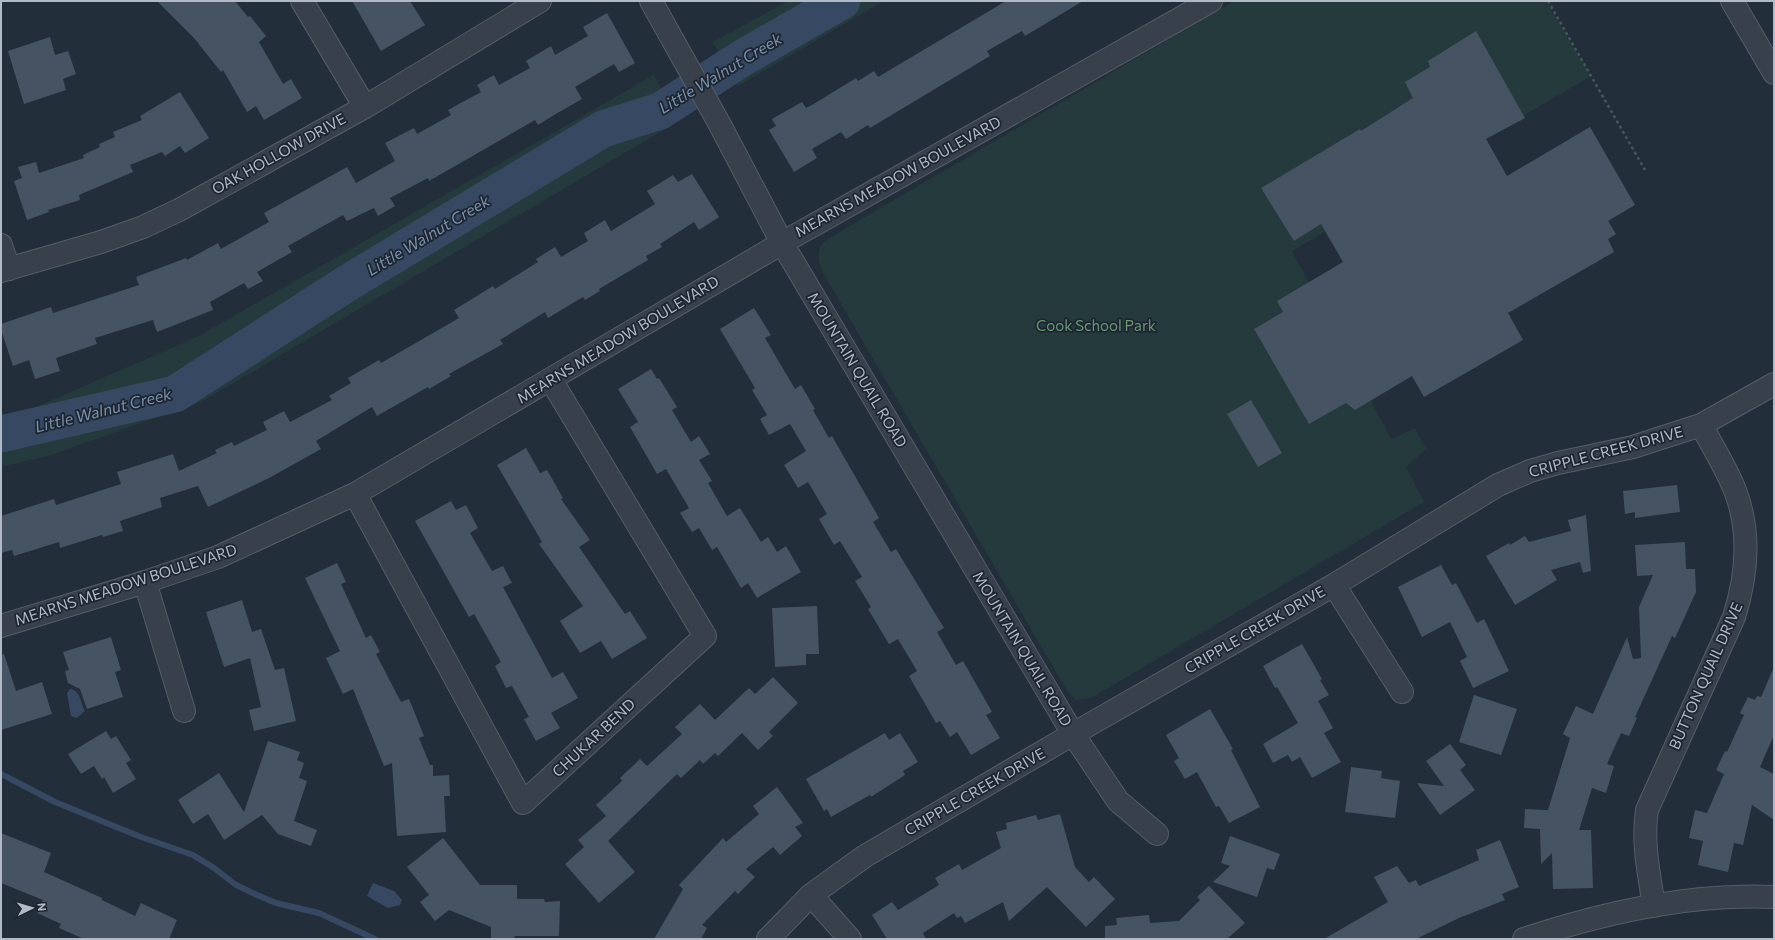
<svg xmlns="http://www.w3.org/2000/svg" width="1775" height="940" font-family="Commissioner,sans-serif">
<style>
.green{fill:#253a3c}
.water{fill:#374962}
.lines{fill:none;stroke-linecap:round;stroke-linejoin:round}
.stream{stroke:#374962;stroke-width:6}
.river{stroke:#374962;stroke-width:37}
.building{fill:#465362}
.minor-casing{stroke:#555d69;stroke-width:24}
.path{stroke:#435759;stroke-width:2.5;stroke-dasharray:3 3;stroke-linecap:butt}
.minor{stroke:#37404b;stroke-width:22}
.labels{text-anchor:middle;stroke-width:3.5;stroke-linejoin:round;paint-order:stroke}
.street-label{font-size:15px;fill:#b2bac7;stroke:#1c2530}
.park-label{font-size:15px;fill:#6a9874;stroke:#1c2530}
.water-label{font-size:16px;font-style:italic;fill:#7b91ae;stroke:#1c2530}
</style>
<rect width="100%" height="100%" fill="#232e3b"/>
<path class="green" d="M788 1H884L738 86 713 42Z
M1234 1H1546L1591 76 1292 251 1391 439 1415 428 1426 449 1406 467 1424 502 1091 698 1075 700 1066 689 823 273C817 260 816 250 826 240Z
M654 75 679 121 201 402 51 455 1 467V417L29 410 197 337Z"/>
<path class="water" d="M70 689C81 690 80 703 85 711L77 718 71 716 67 693Z
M373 883 394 891 402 900 400 905 388 908 367 896Z"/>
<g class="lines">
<path class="stream" d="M1 774 55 802 141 837 193 855 214 868 236 885 257 895 276 903 319 913 375 939"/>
<path class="river" d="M1 434 175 394 346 284 603 129 660 111 744 57 842 1"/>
</g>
<path class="building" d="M157 1H235L248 17 250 16 266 36 259 42 283 84 291 79 302 98 264 120 256 106 247 112 223 70 221 72 194 38Z
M352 1H410L425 25 381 51Z
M1006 1H1083L1025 36 1022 31 987 51 990 56 870 128 868 125 846 139 841 132 812 149 817 158 794 172 769 130 776 126 772 119 802 102 806 108 812 105 856 78 858 81 874 71 878 77Z
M607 13 635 63 619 72 614 64 575 87 582 99 554 115 538 125 535 120 429 181 428 178 390 198 395 206 378 216 374 208 347 221 343 215 288 246 292 252 257 272 263 281 248 289 244 283 210 302 213 310 157 332 153 320 95 338 97 344 56 358 60 371 35 379 29 360 13 366 1 330V324L51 307 53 313 139 285 136 277 186 258 187 260 218 243 221 249 269 222 264 213 347 167 356 183 395 161 385 143 414 128 417 134 451 115 448 110 481 92 477 85 494 75 499 85 530 68 526 61 551 46 555 55 588 36 583 27Z
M1476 31 1525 118 1486 139 1507 176 1590 127 1635 205 1608 221 1616 234 1608 239 1614 252 1508 313 1523 340 1424 397 1412 376 1355 410 1346 403 1309 424 1254 329 1283 312 1277 301 1343 262 1321 224 1294 241 1261 188 1360 129 1361 131 1413 98 1405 82 1430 67 1428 61Z
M50 37 55 55 68 51 76 74 63 79 66 90 24 104 8 51Z
M180 92 209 138 185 153 180 146 165 156 162 152 130 165 133 172 79 195 80 200 48 210 49 212 27 220 14 181 22 178 18 167 36 162 39 173 84 158 83 155 100 147 99 144 115 137 113 132 142 120 140 116Z
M692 174 719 217 699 230 694 222 660 244 662 247 646 256 648 260 599 289 600 291 585 300 583 297 548 318 545 312 500 340 503 344 449 374 451 376 429 389 428 387 377 416 372 407 316 441 321 449 269 478 208 507 198 486 160 498 162 507 120 521 123 531 103 537 102 535 60 548 59 542 14 556 12 550 1 553V516L54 499 56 505 121 484 117 472 173 454 179 471 217 453 215 450 232 442 234 446 267 430 263 422 284 411 290 422 332 400 329 396 351 383 348 378 379 360 381 363 459 318 454 310 493 286 495 289 538 262 536 259 555 247 561 257 588 241 584 233 605 220 611 231 655 204 647 191 673 175 678 182Z
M754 308 771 335 765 338 795 389 801 385 815 409 813 410 829 438 832 436 879 518 873 522 891 552 896 549 944 628 937 632 956 665 963 661 992 712 986 715 1000 738 971 755 957 732 950 737 940 721 936 723 909 676 917 671 898 639 889 644 868 609 871 607 855 581 862 577 840 541 834 545 819 519 827 514 808 482 798 488 784 465 806 451 790 424 769 435 760 419 767 415 752 390 755 388 720 329Z
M651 369 657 379 659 378 677 407 672 410 691 442 699 436 710 454 699 460 712 481 708 483 727 516 740 508 761 542 768 537 777 552 786 546 801 572 757 598 748 583 741 588 717 547 712 550 699 528 692 532 680 513 689 508 666 469 657 474 630 427 638 422 618 389Z
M1251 400 1282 453 1258 467 1227 414Z
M526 448 540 473 547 470 563 498 561 499 590 540 579 547 625 614 630 611 647 638 612 659 601 641 580 653 560 621 583 606 539 544 542 542 497 465Z
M1677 485 1680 512 1635 518V512L1625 514 1623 491Z
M451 501 456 510 466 505 478 528 470 533 492 571 503 566 512 583 503 587 552 678 563 672 578 698 551 713 560 728 536 741 524 719 529 717 512 686 506 688 495 666 501 662 491 644 474 614 469 617 415 521Z
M1586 515 1591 571 1583 573 1580 562 1551 570 1557 580 1515 605 1486 556 1509 543 1510 545 1525 536 1529 542 1571 531 1568 520Z
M1685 542 1686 569H1695L1696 592 1675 638 1672 636 1635 717 1637 718 1629 736 1621 733 1607 764 1614 766 1606 793 1592 788 1579 830H1591L1593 888 1553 889 1552 853 1541 864 1540 829 1524 828 1525 809 1548 810 1570 738 1563 734 1576 706 1593 714 1627 637 1633 659 1641 658 1639 607 1653 575 1637 576 1635 545Z
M337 563 346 582 341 584 366 638 371 635 380 652 376 654 401 702 409 699 424 736 419 738 430 765H433V776L449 775 450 796H444L446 832 397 836 392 763 384 766 353 689 343 694 326 658 340 651 305 578Z
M1441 565 1452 585 1456 583 1477 623 1484 619 1509 671 1473 688 1460 661 1467 657 1450 622 1422 637 1398 587Z
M242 600 252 632 261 629 275 670 284 668 296 721 254 731 249 710 261 707 250 658 224 667 206 612Z
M817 606 819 654H806V665L775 667 772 608Z
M111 637 121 670 115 672 123 697 87 709 80 689 68 683 65 671 69 670 63 652Z
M1302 644 1322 679 1320 680 1329 695 1318 701 1333 728 1324 733 1341 762 1312 778 1300 757 1292 762 1288 755 1273 763 1263 744 1298 723 1277 687 1275 688 1263 666Z
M4 654 16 691 42 682 52 714 1 730V655Z
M1774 667V735L1760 767 1774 774V820L1752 805 1743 845 1734 843 1728 872 1698 865 1703 841 1689 838 1695 810 1707 813 1724 774 1716 770 1725 751 1727 752 1744 715 1740 713 1748 697 1755 700 1757 696 1761 697Z
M773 677 798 703 769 732 773 736 758 750 742 733 718 756 715 753 703 764 700 760 681 778 677 774 608 841 635 872 599 903 565 864 584 847 578 840 606 816 596 805 622 781 620 778 640 759 647 766 682 734 675 727 700 704 715 720 749 688 755 694Z
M1474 695 1517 709 1501 755 1459 742Z
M1210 709 1233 749 1231 750 1260 807 1229 823 1219 806 1216 807 1197 772 1185 779 1174 761 1179 758 1166 735Z
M106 731 111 739 116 736 131 760 126 763 136 779 113 793 104 777 102 779 94 766 81 774 68 754Z
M885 733 889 740 900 733 918 762 903 771 905 775 871 797 870 795 831 817 827 809 824 811 806 779Z
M268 741 300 752 297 760 304 763 299 778 307 781 294 821 317 830 311 846 278 834 262 815 224 840 208 814 193 824 178 800 219 773 244 812Z
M1450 744 1466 765 1460 770 1475 790 1440 815 1417 783 1444 786 1426 761Z
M1351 767 1382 771 1381 778 1400 781 1395 818 1345 812Z
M777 787 803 823 795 827 802 836 780 855 773 847 746 869 755 877 738 894 735 891 702 925 707 928 701 939H654L683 889 679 885 723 838 726 842 759 814 753 806Z
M1060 814 1075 867 1089 882 1094 877 1115 899 1086 927 1047 887 1009 921 1003 902 965 923 961 916 957 918 954 913 923 933 926 939H887L872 915 892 902 898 910 939 885 935 878 959 864 962 870 1001 848 996 832 1007 829 1006 823 1036 815 1038 820Z
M1 833 51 853 44 872 102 898V900L135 916 141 903 177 920 169 939H84L59 928 61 924 37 913 43 900 1 883Z
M1230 836 1280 854 1274 870 1267 868 1257 897 1213 882 1230 866 1221 863Z
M443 838 480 885H517V899H544L545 902 560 901 559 936H515L514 938H491V927L449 910 435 921 420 902 429 895 407 867Z
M1500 840 1519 887 1502 894 1505 900 1459 918 1416 939H1324L1388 902 1374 877 1397 866 1409 883 1416 880 1419 886 1479 860 1476 850Z
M1209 886 1245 923 1227 939H1105V926L1117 925 1116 918 1149 915 1150 923 1179 921 1200 900 1197 897Z"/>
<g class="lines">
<defs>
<path id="minor" d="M302 1 365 107
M651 1 719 123 782 243 1073 734 1118 801 1157 834
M1732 1 1774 73
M1 245 9 269
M1 271 101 242 143 227 179 210 365 107 540 1
M355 494 523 803 705 636 551 380
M145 582 184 711
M1334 585 1402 692
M1 626 145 582 218 557 355 494 782 243 1211 1
M811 895 850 939
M1654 906C1649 874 1642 842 1647 810L1734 617C1747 576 1751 534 1736 493 1728 471 1713 447 1701 425
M768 939 811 895 865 856 1073 734 1334 585 1498 485 1530 471 1558 463 1633 447 1701 425 1774 384
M1524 939C1602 913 1691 893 1774 897"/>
</defs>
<use href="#minor" class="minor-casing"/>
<path class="path" d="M1548 1 1645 170"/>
<use href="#minor" class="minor"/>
</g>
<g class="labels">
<g class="street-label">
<text transform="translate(279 154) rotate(-29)" y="5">OAK HOLLOW DRIVE</text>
<text transform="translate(898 177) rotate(-29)" y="5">MEARNS MEADOW BOULEVARD</text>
<text transform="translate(618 340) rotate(-31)" y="5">MEARNS MEADOW BOULEVARD</text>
<text transform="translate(857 370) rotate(59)" y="5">MOUNTAIN QUAIL ROAD</text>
<text transform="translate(1606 452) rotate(-15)" y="5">CRIPPLE CREEK DRIVE</text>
<text transform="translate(126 585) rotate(-18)" y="5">MEARNS MEADOW BOULEVARD</text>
<text transform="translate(1255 630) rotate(-30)" y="5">CRIPPLE CREEK DRIVE</text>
<text transform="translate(1022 649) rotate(59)" y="5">MOUNTAIN QUAIL ROAD</text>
<text transform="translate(1706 676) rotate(-66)" y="5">BUTTON QUAIL DRIVE</text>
<text transform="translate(594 738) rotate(-43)" y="5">CHUKAR BEND</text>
<text transform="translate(975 792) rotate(-30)" y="5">CRIPPLE CREEK DRIVE</text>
</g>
<g class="park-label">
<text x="1096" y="331">Cook School Park</text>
</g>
<g class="water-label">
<text transform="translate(720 73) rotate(-31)" y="6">Little Walnut Creek</text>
<text transform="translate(428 235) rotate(-31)" y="6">Little Walnut Creek</text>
<text transform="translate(103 410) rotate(-14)" y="6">Little Walnut Creek</text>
</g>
</g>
<rect width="1775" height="940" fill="none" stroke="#b2bac7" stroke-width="4"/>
<g transform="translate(32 908) rotate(85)" stroke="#1c2530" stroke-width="3" paint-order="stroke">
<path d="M0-3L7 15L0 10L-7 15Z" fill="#b2bac7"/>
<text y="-6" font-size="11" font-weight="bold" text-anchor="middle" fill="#b2bac7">N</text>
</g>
</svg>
